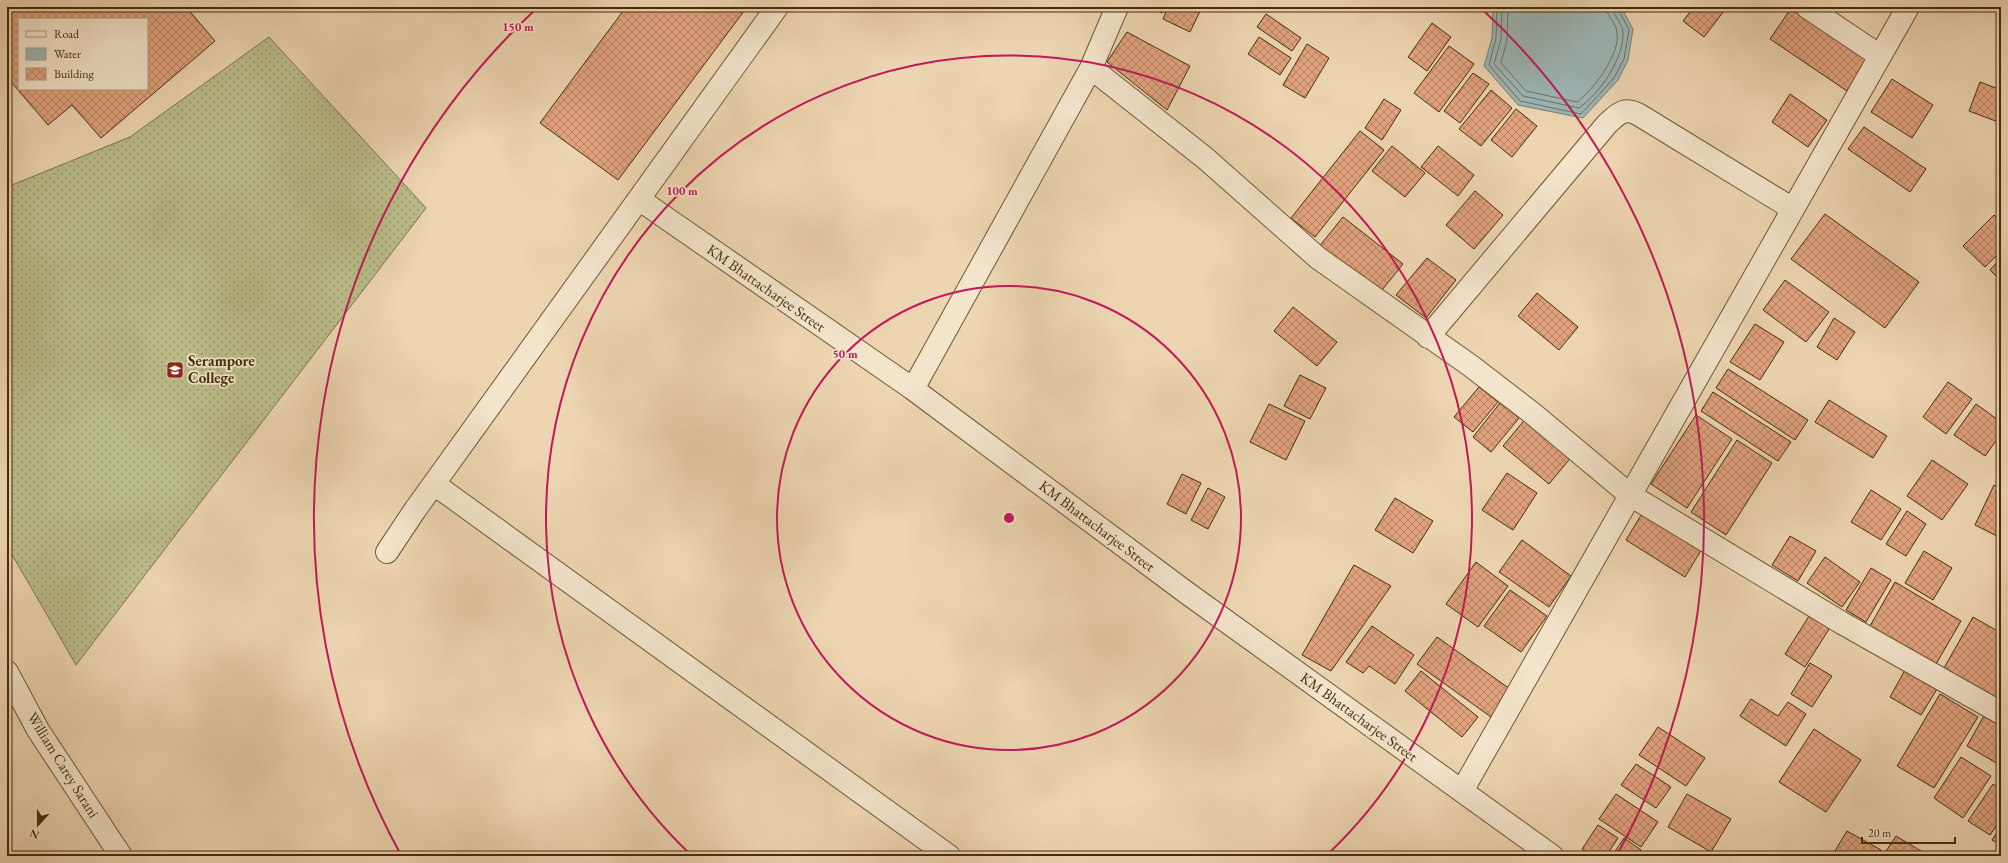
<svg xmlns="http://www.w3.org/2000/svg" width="2008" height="863" font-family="'EB Garamond',serif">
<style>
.grass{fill:url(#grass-dots);stroke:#7f754a}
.water{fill:#9db6b6;stroke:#797f71}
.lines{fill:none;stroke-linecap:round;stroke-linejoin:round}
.shore{stroke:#707260;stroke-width:1}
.building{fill:url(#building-cross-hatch);stroke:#442d0a;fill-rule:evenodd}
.minor-casing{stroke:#6e5734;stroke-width:24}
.minor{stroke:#f3e4cc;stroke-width:22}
.ring{fill:none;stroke:#c2185b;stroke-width:2}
.labels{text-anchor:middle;stroke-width:3.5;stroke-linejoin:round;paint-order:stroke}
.street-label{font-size:15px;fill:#442d0a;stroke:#f3e4cc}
.poi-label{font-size:15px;font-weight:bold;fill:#442d0a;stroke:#f3e4cc;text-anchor:start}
.centre{fill:#c2185b;stroke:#f3e4cc;stroke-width:2}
.ring-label{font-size:12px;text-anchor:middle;font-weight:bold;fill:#c2185b;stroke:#f3e4cc;stroke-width:3.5;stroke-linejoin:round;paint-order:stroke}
</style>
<defs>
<pattern id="grass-dots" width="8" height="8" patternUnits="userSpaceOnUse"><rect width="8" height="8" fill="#babd8a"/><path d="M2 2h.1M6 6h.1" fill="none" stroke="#999a6f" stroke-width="1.8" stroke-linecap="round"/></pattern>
<pattern id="building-cross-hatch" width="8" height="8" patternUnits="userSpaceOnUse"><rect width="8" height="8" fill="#e1a37e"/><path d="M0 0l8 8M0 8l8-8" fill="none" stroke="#b88565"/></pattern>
</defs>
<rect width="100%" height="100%" fill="#edd5b1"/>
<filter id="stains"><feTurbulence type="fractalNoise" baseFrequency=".005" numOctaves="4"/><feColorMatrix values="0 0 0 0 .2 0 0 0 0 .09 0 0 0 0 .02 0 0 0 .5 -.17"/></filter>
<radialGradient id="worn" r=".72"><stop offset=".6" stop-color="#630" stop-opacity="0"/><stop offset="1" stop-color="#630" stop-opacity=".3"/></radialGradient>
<path class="grass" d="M269 37 426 208 76 665 7 546V187L130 137Z"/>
<path class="water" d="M1493 7H1621L1633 29 1628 60 1618 80 1583 118 1518 105 1484 66 1492 38Z"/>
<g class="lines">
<path class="shore" d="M1497 7 1496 38 1489 65 1520 101 1581 114 1614 78 1624 59 1629 30 1617 7
M1502 7 1501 39 1494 64 1523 96 1579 108C1600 93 1624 59 1623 32 1623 24 1613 16 1612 7
M1508 7 1507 40 1501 63 1526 91 1577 102C1593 90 1621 54 1617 32 1616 23 1607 17 1606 7"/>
</g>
<path class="building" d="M7 7H186L215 41 101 138 72 105 48 125 7 77V35L11 32 7 27ZM19 19H147V89H19Z
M626 7H747L618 180 540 123Z
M1151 7H1165L1162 13Z
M1168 7H1202L1190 32 1163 19Z
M1694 7H1727L1704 37 1683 21Z
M1792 7H1801L1872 56 1847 91 1770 39Z
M1266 14 1301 38 1292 51 1257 27Z
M1432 23 1451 37 1427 71 1408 57Z
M1127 32 1190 66 1167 110 1107 62Z
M1259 37 1291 58 1280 75 1248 54Z
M1307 44 1329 58 1305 98 1283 85Z
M1449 46 1474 64 1439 112 1414 93Z
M1473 73 1489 84 1460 123 1444 111Z
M1892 79 1933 105 1912 138 1871 112Z
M1980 82 2001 90V123L1969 111Z
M1491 90 1512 108 1481 146 1459 129Z
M1790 94 1827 120 1808 147 1772 122Z
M1384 99 1401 110 1382 140 1365 128Z
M1516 109 1537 126 1512 157 1491 140Z
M1864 127 1926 169 1910 192 1848 149Z
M1360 131 1384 150 1315 237 1291 218Z
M1392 146 1425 173 1405 197 1372 171Z
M1438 146 1474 175 1458 196 1421 167Z
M1475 191 1503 215 1474 249 1446 225Z
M1825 214 1919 282 1885 328 1791 259Z
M1994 215 2001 222V251L1985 267 1963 246Z
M1343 217 1403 264 1378 295 1318 248Z
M1427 258 1456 280 1426 318 1396 295Z
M2001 258V281L1990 270Z
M1785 280 1829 312 1806 342 1763 310Z
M1537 293 1578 327 1559 350 1518 316Z
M1293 307 1337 342 1317 366 1274 331Z
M1834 318 1855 332 1837 360 1817 347Z
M1755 324 1784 342 1760 380 1730 362Z
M1728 369 1808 420 1795 440 1716 388Z
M1300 375 1326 388 1310 419 1284 406Z
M1948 382 1972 399 1946 434 1923 417Z
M1479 387 1498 402 1473 432 1454 417Z
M1713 392 1791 442 1778 461 1701 411Z
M1829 400 1887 436 1873 458 1815 422Z
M1500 403 1519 418 1491 452 1473 437Z
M1269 404 1305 421 1286 460 1250 442Z
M1976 404 2001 422V434L1985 456 1954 435Z
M1696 415 1732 439 1687 508 1651 484Z
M1527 417 1573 455 1549 484 1503 446Z
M1737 440 1772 463 1726 535 1691 512Z
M1932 460 1968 484 1942 520 1907 496Z
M1507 473 1537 493 1513 530 1482 510Z
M1182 474 1201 483 1186 514 1167 504Z
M1994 485 2001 488V538L1975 525Z
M1208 488 1225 497 1208 529 1191 520Z
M1871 490 1901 509 1881 540 1851 522Z
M1395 498 1433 521 1413 553 1375 530Z
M1646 507 1705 544 1685 577 1626 540Z
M1907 511 1926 524 1906 556 1886 544Z
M1790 536 1816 551 1798 581 1772 565Z
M1522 540 1571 576 1549 607 1499 572Z
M1924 551 1952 568 1933 600 1905 583Z
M1825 557 1860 582 1842 607 1807 583Z
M1476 562 1508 586 1478 627 1446 604Z
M1354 565 1391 586 1331 671 1302 655Z
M1871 568 1891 580 1866 622 1846 610Z
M1895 582 1961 621 1936 664 1870 626Z
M1510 590 1547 616 1521 652 1484 626Z
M1811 613 1831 626 1805 667 1785 654Z
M1973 617 2001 633V690L1997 698 1944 668Z
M1372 626 1414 655 1395 684 1369 666 1363 673 1346 662Z
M1437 637 1510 689 1491 717 1417 664Z
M1810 663 1832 676 1812 707 1791 694Z
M1905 670 1937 689 1921 715 1890 697Z
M1421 671 1478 717 1462 737 1405 691Z
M1940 694 1978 717 1934 788 1897 766Z
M1751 699 1778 716 1788 702 1806 714 1786 746 1740 716Z
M1985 714 2001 723V759L1998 764 1967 746Z
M1658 727 1705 758 1686 786 1639 755Z
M1814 729 1861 760 1826 812 1779 782Z
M1961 757 1991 776 1963 818 1934 798Z
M1636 764 1671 787 1656 808 1621 785Z
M1993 784 2001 790V819L1990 835 1968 821Z
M1616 794 1658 822 1641 847 1599 819Z
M1687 794 1731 819 1711 852 1668 827Z
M1598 825 1618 838 1606 856H1592L1582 849Z
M2001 827V845L1992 840Z
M1847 831 1881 850 1878 856H1832Z
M1896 836 1926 854 1925 856H1883Z
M1624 838 1641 850 1637 856H1612Z"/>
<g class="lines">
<defs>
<path id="minor" d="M1807 7 1880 56
M1091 68 1205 158 1318 258 1471 366 1532 413 1630 495 1842 623 2001 713
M640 200 913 389 1187 593 1552 856
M1428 337 1607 124C1619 113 1625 106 1641 116L1793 209
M913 389 1091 68 1117 7
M434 484 949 856
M387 552 415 510 777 7
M7 672 38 730 121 856
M1462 791 1908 7"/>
</defs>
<use href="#minor" class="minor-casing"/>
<use href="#minor" class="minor"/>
</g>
<g class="ring">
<circle cx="1009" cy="518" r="232"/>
<path d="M690 854A463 463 0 1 1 1328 854"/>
<path d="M401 855A695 695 0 0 1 535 10M1483 10A695 695 0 0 1 1617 855"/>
</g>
<defs>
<symbol id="university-square" viewBox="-11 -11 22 22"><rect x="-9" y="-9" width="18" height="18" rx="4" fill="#8f2418" stroke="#f3e4cc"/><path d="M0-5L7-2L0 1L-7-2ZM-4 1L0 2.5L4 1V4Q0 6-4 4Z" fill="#fff"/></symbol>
</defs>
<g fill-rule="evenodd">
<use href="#university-square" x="165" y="360" width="20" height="20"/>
</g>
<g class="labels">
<g class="street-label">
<text transform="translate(766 288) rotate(35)" y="5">KM Bhattacharjee Street</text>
<text transform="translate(1097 526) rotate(37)" y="5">KM Bhattacharjee Street</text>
<text transform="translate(1359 717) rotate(36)" y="5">KM Bhattacharjee Street</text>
<text transform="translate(63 765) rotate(58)" y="5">William Carey Sarani</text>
</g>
<g class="poi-label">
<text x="188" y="366">Serampore<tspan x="188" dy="17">College</tspan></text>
</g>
</g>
<circle cx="1009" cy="518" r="6" class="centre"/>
<g class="ring-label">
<text x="518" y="31">150 m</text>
<text x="682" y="195">100 m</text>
<text x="845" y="358">50 m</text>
</g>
<rect width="2008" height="863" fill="none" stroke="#edd5b1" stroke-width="24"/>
<rect x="8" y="8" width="1992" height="847" fill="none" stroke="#442d0a" stroke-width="2"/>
<rect x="12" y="12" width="1984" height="839" fill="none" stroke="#442d0a"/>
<rect x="18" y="18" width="130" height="72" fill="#f3e4cc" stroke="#ad9b7e"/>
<rect x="26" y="31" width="20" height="6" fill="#f3e4cc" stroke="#ad9b7e"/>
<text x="54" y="38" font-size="12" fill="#442d0a">Road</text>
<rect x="26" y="48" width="20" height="12" fill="#9db6b6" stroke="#ad9b7e"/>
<text x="54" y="58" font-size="12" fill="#442d0a">Water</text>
<rect x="26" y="68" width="20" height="12" fill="url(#building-cross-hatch)" stroke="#ad9b7e"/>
<text x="54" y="78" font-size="12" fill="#442d0a">Building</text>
<g transform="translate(38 825) rotate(201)" stroke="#f3e4cc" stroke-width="3" paint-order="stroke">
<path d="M0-3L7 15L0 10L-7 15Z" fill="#442d0a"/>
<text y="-6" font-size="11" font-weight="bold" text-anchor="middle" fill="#442d0a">N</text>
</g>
<path d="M1862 837v6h93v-6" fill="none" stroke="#442d0a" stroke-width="2"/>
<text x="1868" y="837" font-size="12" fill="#442d0a" stroke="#f3e4cc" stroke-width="3" paint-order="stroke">20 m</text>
<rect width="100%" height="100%" filter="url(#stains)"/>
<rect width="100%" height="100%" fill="url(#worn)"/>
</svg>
